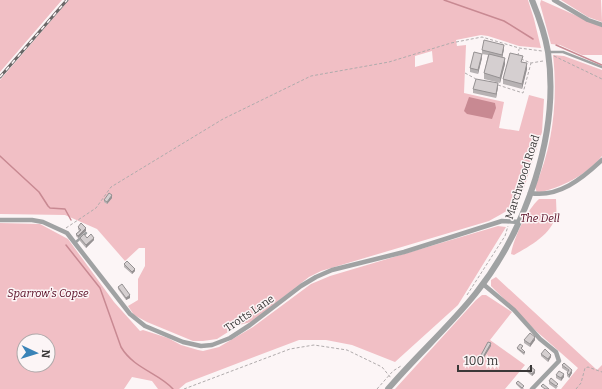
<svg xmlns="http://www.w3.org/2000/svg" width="602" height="389" font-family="Bitter,serif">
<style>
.green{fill:#f1bfc5;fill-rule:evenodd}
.water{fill:#c88992}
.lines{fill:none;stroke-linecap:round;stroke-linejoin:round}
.stream{stroke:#c88992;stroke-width:1.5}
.path{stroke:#b0abac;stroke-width:1;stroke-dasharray:3 2;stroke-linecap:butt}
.service{stroke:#a0a2a3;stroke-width:2.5}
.minor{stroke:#a0a2a3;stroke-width:4.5}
.tertiary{stroke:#a0a2a3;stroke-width:6}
.rail-casing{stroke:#6a6767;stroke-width:3}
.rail{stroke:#fcf5f6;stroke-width:1.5;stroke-dasharray:4.5;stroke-linecap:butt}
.wall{fill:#b7b2b3}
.shaded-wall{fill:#959192}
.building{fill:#d5cfd0;stroke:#959192}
.labels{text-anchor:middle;stroke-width:3;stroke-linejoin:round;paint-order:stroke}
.street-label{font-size:11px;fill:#3a3838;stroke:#fcf5f6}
.park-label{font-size:11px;font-style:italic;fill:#550820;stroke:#fcf5f6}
</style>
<rect width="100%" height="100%" fill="#fcf5f6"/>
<path class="green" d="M0 0H62L0 72Z
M69 0H528L534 19 541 48 519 46 488 36 481 35 456 40 457 46 466 45 464 93 504 102 499 128 519 131 529 95 544 99 542 132 522 194C514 209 503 213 489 221L321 271 309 277 251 322 239 325 217 339 203 341H193L147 322 134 315 128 306 138 300V279L145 266V248H139L125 261 97 229 65 215 0 214V80ZM432 51 433 62 415 67V56Z
M541 0 602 27V55H582L560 45 551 44 540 4Z
M561 0H601L602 22 588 17Z
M553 55 564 56 602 70V156C587 175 561 188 537 193L535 187C553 146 558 100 553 55Z
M539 199H556C556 204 557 210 556 215 552 234 530 246 514 255L511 254C514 237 527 210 539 199Z
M0 223 40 224 68 239 114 302 140 331 143 330 168 338 181 345 198 350 203 351 219 347 253 327 311 284 330 276 498 226 506 227 458 305 395 362 352 345 326 340H299L186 383 179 389H158L152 381 132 377 124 389H0ZM24 341H48V365H24Z
M496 277 597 370 602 365V389H561L578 368 535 330 491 286V280Z
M482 295H486L512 312 490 340 525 365 505 389H395L476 300Z"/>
<path class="water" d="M469 97 495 103 496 108 492 119 467 114 464 111Z"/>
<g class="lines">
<path class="stream" d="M444 0 504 21 533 39
M556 45 602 65
M0 156 39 192 48 206 50 208 65 209 71 220
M66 245 100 288 121 347C134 369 159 373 173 389"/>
<path class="path" d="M518 56 519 49
M554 56 602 79
M521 59 531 63 543 61
M465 73 476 79
M498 85 523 93 531 63
M511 217V215L518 208
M66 228 96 208 111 187 223 119 311 76 389 62 451 43 482 37 519 48 542 51
M467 295 505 236 508 226
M184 389 290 349 314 345 347 350 382 367 391 378
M377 389 393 371 401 366
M576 389 581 383 585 368 588 367 602 372"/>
<path class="service" d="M548 52H563L602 67
M76 242 86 233"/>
<path class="minor" d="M554 0 588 20 602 25
M530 193C558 198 582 179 602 160
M0 220H32L43 222 67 233 130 314 145 326 183 342 201 346 212 345 230 338 250 325 301 286 316 277 332 270 404 252 502 221 519 222
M483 284 514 310 540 339 556 352 559 361 532 389"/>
<path class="tertiary" d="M388 389C416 356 449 327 476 293 526 230 560 133 548 52 545 34 539 17 532 0"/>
<defs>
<path id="rail" d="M0 77 67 0"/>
</defs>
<use href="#rail" class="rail-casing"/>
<use href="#rail" class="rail"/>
</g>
<path class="wall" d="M504 49 502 58 505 64 500 83 484 79V73L488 55 482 54V50Z
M482 58 478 74 470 72V68Z
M523 61 522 62 527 69 522 89 503 84V79Z
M498 87 496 98 473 93V89Z
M112 198 107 204 104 202V200Z
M78 227 86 231 78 238 76 236V234L79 231 78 229Z
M80 238H87L94 240 86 248 80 241Z
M124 264 135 271 132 274 124 267Z
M118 287 130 298 126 300 118 289Z
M524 340H535L530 347 524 343Z
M491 346 483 359 481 358V355Z
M523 347 521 349 525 353 524 355 517 349V348Z
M541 354 551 357 548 362 541 356Z
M562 365 572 373 569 378 567 376V373L568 372 562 368Z
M527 370 535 373 532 376 527 372Z
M556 375 564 377 561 381 556 378Z
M549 381 558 386 556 389 549 384Z
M516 383 524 388 523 389H521L516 384Z"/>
<path class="shaded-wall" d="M504 45V49L502 59V55Z
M482 54V58L478 74V70Z
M505 58V64L500 83V78Z
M527 63V69L522 89V84Z
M498 83V87L496 98V94Z
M112 195V198L107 204V202Z
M86 228V231L78 238V236Z
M94 238V240L86 248V245Z
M135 269V271L132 274V272Z
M130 295V298L126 300V298Z
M535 337V340L530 347V344Z
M491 343V346L483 359V357Z
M551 355V357L548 362V359Z
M535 370V373L532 376V374Z
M572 370V373L569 378V375Z
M564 374V377L561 381V378Z"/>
<path class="building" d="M484 40 504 45 502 55 482 50Z
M474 52 482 54 478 70 470 68Z
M510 53 523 56 521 62 527 63 522 84 503 79Z
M489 54 505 58 500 78 484 73Z
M476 79 498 83 496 94 473 89Z
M109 193 112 195 107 202 104 200Z
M81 223 86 228 78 236 76 234 81 230 78 227Z
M84 234 87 238 91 234 94 238 86 245 80 238Z
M127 261 135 269 132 272 124 264Z
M122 284 130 295 126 298 118 287Z
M530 333 535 337 530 344 524 340Z
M488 342 491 343 483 357 481 355Z
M520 344 523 346 521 348 525 352 524 353 517 348Z
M545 349 551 355 548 359 541 354Z
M564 363 572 370 569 375 567 373 569 370 562 365Z
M530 366 535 370 532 374 527 370Z
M559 371 564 374 561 378 556 375Z
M551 378 558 384 556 386 549 381Z
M518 381 524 386 522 388 516 383Z
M543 384 549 389H545L541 386Z"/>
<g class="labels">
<g class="street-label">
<text transform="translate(522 177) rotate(-72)" y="4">Marchwood Road</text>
<text transform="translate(249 313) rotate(-34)" y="4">Trotts Lane</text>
</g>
<g class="park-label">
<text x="540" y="222">The Dell</text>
<text x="48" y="297">Sparrow's Copse</text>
</g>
</g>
<g transform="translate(36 353) rotate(94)"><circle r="19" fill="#fcf5f6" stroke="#aea9aa"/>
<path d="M0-3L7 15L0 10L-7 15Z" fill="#3a83b7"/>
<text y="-6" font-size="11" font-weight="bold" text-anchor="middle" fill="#3a3838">N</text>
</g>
<path d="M458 365v6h73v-6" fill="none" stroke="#3a3838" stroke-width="2"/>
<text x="464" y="365" font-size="12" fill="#3a3838" stroke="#fcf5f6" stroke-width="3" paint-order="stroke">100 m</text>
</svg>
